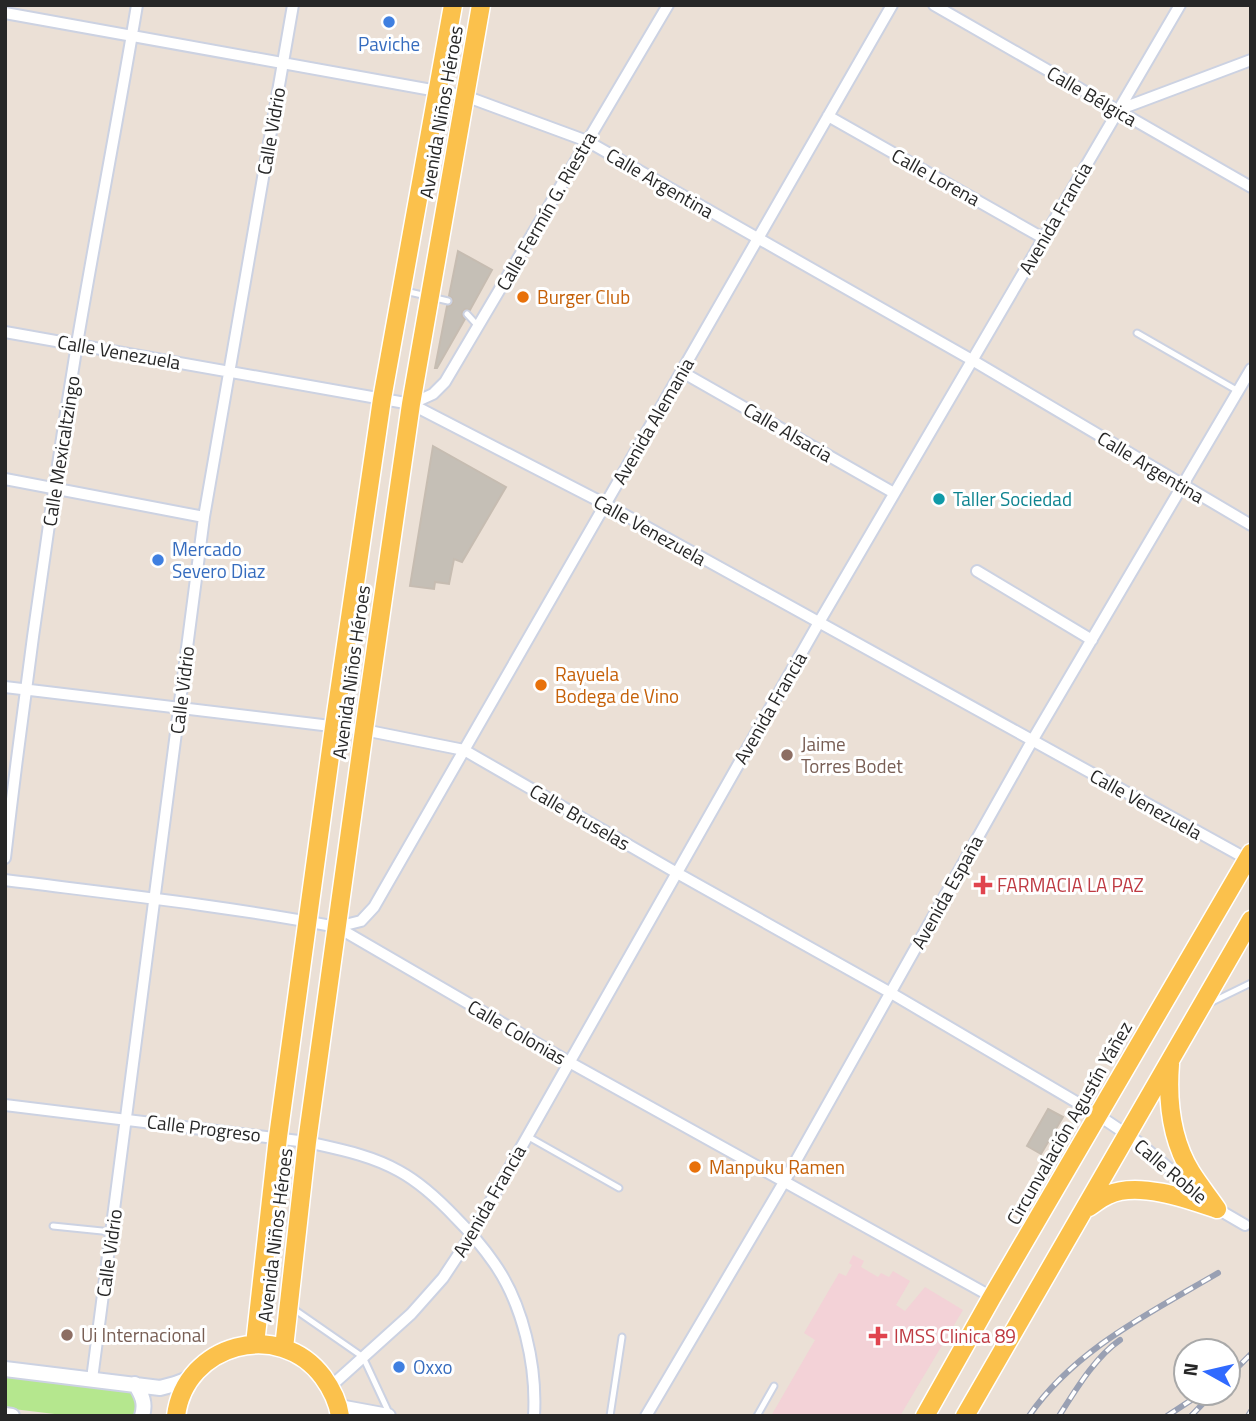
<svg xmlns="http://www.w3.org/2000/svg" width="1256" height="1421" font-family="'Titillium Web',sans-serif">
<style>
.medical{fill:#f3d2d7}
.green{fill:#b5e78e}
.building{fill:#c5bfb6;stroke:#c6bcb1;stroke-width:2}
.lines{fill:none;stroke-linecap:round;stroke-linejoin:round}
.service-casing{stroke:#ccd2e2;stroke-width:9}
.minor-casing{stroke:#ccd2e2;stroke-width:14}
.tertiary-casing{stroke:#ccd2e2;stroke-width:18}
.primary-casing{stroke:#fff;stroke-width:21}
.service{stroke:#fff;stroke-width:5}
.minor{stroke:#fff;stroke-width:10}
.tertiary{stroke:#fff;stroke-width:14}
.primary{stroke:#fbc14c;stroke-width:18}
.rail-casing{stroke:#99a0b3;stroke-width:6}
.rail{stroke:#fff;stroke-width:3.5;stroke-dasharray:10;stroke-linecap:butt}
.shop-dot{fill:#3f7fe0;stroke:#fff;stroke-width:2.5}
.food-dot{fill:#e8710a;stroke:#fff;stroke-width:2.5}
.culture-dot{fill:#0f9aa8;stroke:#fff;stroke-width:2.5}
.education-dot{fill:#8d6e63;stroke:#fff;stroke-width:2.5}
.health-dot{fill:#e0444e;stroke:#fff;stroke-width:2.5}
.labels{text-anchor:middle;stroke-width:6;stroke-linejoin:round;paint-order:stroke}
.shop-label{font-size:19px;fill:#366cbe;stroke:#fff;text-anchor:start}
.street-label{font-size:19px;fill:#272727;stroke:#fff}
.food-label{font-size:19px;fill:#c56008;stroke:#fff;text-anchor:start}
.culture-label{font-size:19px;fill:#0d838f;stroke:#fff;text-anchor:start}
.education-label{font-size:19px;fill:#785e54;stroke:#fff;text-anchor:start}
.health-label{font-size:19px;fill:#be3a42;stroke:#fff;text-anchor:start}
</style>
<rect width="100%" height="100%" fill="#ebe0d6"/>
<path class="medical" d="M853 1255 864 1261 861 1267 878 1277 881 1273 889 1277 893 1271 910 1281 896 1305 905 1311 925 1287 963 1310 900 1416H771L815 1340 804 1333 839 1273 846 1276 852 1265 849 1263Z"/>
<path class="green" d="M5 1377 135 1393 140 1416H71L5 1408Z"/>
<path class="building" d="M458 251 492 270 470 310 465 309 462 312V316L465 319 437 368H435L447 306 451 305 453 302 452 298 449 296Z
M433 446 506 487 462 562 454 559 449 584 435 582 434 589 410 586Z
M1048 1109 1063 1117 1041 1154 1027 1146Z"/>
<g class="lines">
<defs>
<path id="service" d="M405 291 448 301
M467 314 477 325
M1137 333 1238 391
M1210 1003 1251 983
M527 1136 619 1188
M53 1226 112 1232
M291 1307 363 1357 390 1415
M610 1416 622 1337
M757 1416 774 1386"/>
<path id="minor" d="M934 5 1251 187
M5 13 465 96 587 141 972 360 1251 525
M1118 110 1251 60
M828 116 1043 238
M5 332 411 404 605 504 1247 859
M682 372 894 493
M411 404 433 394 445 382 668 5
M5 479 204 517
M977 571 1092 640
M5 687 364 730 464 750 677 873 891 993 1095 1113 1138 1142 1199 1194
M5 858C25 686 49 515 77 344 96 231 118 119 137 5
M5 880C116 894 227 906 337 927L569 1062 992 1297
M337 927 361 921 374 907 892 5
M5 1105 307 1142C338 1149 371 1155 399 1171 421 1183 439 1200 456 1218 470 1232 483 1247 494 1263 523 1304 537 1366 534 1416
M1214 1207 1245 1225
M92 1379 204 517 293 5
M330 1387 411 1314 443 1278 472 1234 818 624 1180 5
M646 1416 784 1182 1032 741 1251 369"/>
<path id="tertiary" d="M5 1369 160 1388 175 1384 191 1378
M135 1384C142 1395 146 1403 142 1416
M339 1407 388 1416
M5 1415 12 1416"/>
<path id="primary" d="M1170 1064C1167 1102 1171 1139 1191 1172 1199 1185 1209 1197 1217 1209
M1089 1207C1095 1203 1101 1198 1108 1195 1138 1181 1188 1199 1217 1209
M255 1344 278 1137 334 727 382 399 453 5
M284 1348 307 1142 364 730 411 404 481 5
M176 1416C185 1344 279 1318 323 1377 331 1388 338 1402 340 1416
M925 1416 992 1297 1251 853
M965 1416 1251 920"/>
</defs>
<use href="#service" class="service-casing"/>
<use href="#minor" class="minor-casing"/>
<use href="#tertiary" class="tertiary-casing"/>
<use href="#primary" class="primary-casing"/>
<use href="#service" class="service"/>
<use href="#minor" class="minor"/>
<use href="#tertiary" class="tertiary"/>
<use href="#primary" class="primary"/>
<defs>
<path id="rail" d="M1228 1377 1251 1354
M1029 1416C1075 1349 1150 1313 1218 1273
M1059 1416C1075 1391 1095 1357 1120 1340
M1167 1416 1202 1393
M1191 1416 1213 1393
M1248 1416 1251 1411"/>
</defs>
<use href="#rail" class="rail-casing"/>
<use href="#rail" class="rail"/>
</g>
<g class="shop-dot">
<circle cx="389" cy="22" r="7"/>
<circle cx="158" cy="560" r="7"/>
<circle cx="399" cy="1367" r="7"/>
</g>
<g class="food-dot">
<circle cx="523" cy="297" r="7"/>
<circle cx="541" cy="685" r="7"/>
<circle cx="695" cy="1167" r="7"/>
</g>
<circle class="culture-dot" cx="939" cy="499" r="7"/>
<g class="education-dot">
<circle cx="787" cy="755" r="7"/>
<circle cx="67" cy="1335" r="7"/>
</g>
<g class="health-dot">
<path d="M979.5 874.5h7v7h7v7h-7v7h-7v-7h-7v-7h7z"/>
<path d="M874.5 1325.5h7v7h7v7h-7v7h-7v-7h-7v-7h7z"/>
</g>
<g class="labels">
<g class="shop-label">
<text x="389" y="51" text-anchor="middle">Paviche</text>
<text x="172" y="556">Mercado<tspan x="172" dy="22">Severo Diaz</tspan></text>
<text x="413" y="1374">Oxxo</text>
</g>
<g class="street-label">
<text transform="translate(1092 96) rotate(30)" y="7">Calle Bélgica</text>
<text transform="translate(441 112) rotate(-80)" y="7">Avenida Niños Héroes</text>
<text transform="translate(271 131) rotate(-80)" y="7">Calle Vidrio</text>
<text transform="translate(936 177) rotate(29)" y="7">Calle Lorena</text>
<text transform="translate(660 183) rotate(30)" y="7">Calle Argentina</text>
<text transform="translate(546 211) rotate(-60)" y="7">Calle Fermín G. Riestra</text>
<text transform="translate(1055 218) rotate(-60)" y="7">Avenida Francia</text>
<text transform="translate(119 352) rotate(10)" y="7">Calle Venezuela</text>
<text transform="translate(653 421) rotate(-60)" y="7">Avenida Alemania</text>
<text transform="translate(788 432) rotate(30)" y="7">Calle Alsacia</text>
<text transform="translate(61 451) rotate(-81)" y="7">Calle Mexicaltzingo</text>
<text transform="translate(1151 467) rotate(31)" y="7">Calle Argentina</text>
<text transform="translate(650 530) rotate(29)" y="7">Calle Venezuela</text>
<text transform="translate(351 672) rotate(-82)" y="7">Avenida Niños Héroes</text>
<text transform="translate(182 690) rotate(-83)" y="7">Calle Vidrio</text>
<text transform="translate(770 708) rotate(-60)" y="7">Avenida Francia</text>
<text transform="translate(1146 804) rotate(29)" y="7">Calle Venezuela</text>
<text transform="translate(580 817) rotate(30)" y="7">Calle Bruselas</text>
<text transform="translate(947 892) rotate(-61)" y="7">Avenida España</text>
<text transform="translate(517 1032) rotate(30)" y="7">Calle Colonias</text>
<text transform="translate(1069 1123) rotate(-60)" y="7">Circunvalación Agustín Yáñez</text>
<text transform="translate(204 1128) rotate(7)" y="7">Calle Progreso</text>
<text transform="translate(1171 1171) rotate(40)" y="7">Calle Roble</text>
<text transform="translate(489 1201) rotate(-60)" y="7">Avenida Francia</text>
<text transform="translate(275 1235) rotate(-83)" y="7">Avenida Niños Héroes</text>
<text transform="translate(109 1253) rotate(-82)" y="7">Calle Vidrio</text>
</g>
<g class="food-label">
<text x="537" y="304">Burger Club</text>
<text x="555" y="681">Rayuela<tspan x="555" dy="22">Bodega de Vino</tspan></text>
<text x="709" y="1174">Manpuku Ramen</text>
</g>
<g class="culture-label">
<text x="953" y="506">Taller Sociedad</text>
</g>
<g class="education-label">
<text x="801" y="751">Jaime<tspan x="801" dy="22">Torres Bodet</tspan></text>
<text x="81" y="1342">Ui Internacional</text>
</g>
<g class="health-label">
<text x="997" y="892">FARMACIA LA PAZ</text>
<text x="894" y="1343">IMSS Clinica 89</text>
</g>
</g>
<rect width="1256" height="1421" fill="none" stroke="#272727" stroke-width="14"/>
<g transform="translate(1207 1372) rotate(278)"><circle r="33" fill="#ffffff" stroke="#a9a9a9" stroke-width="2"/>
<path d="M0-5L12 26L0 18L-12 26Z" fill="#306aff"/>
<text y="-10" font-size="19" font-weight="bold" text-anchor="middle" fill="#272727">N</text>
</g>
</svg>
